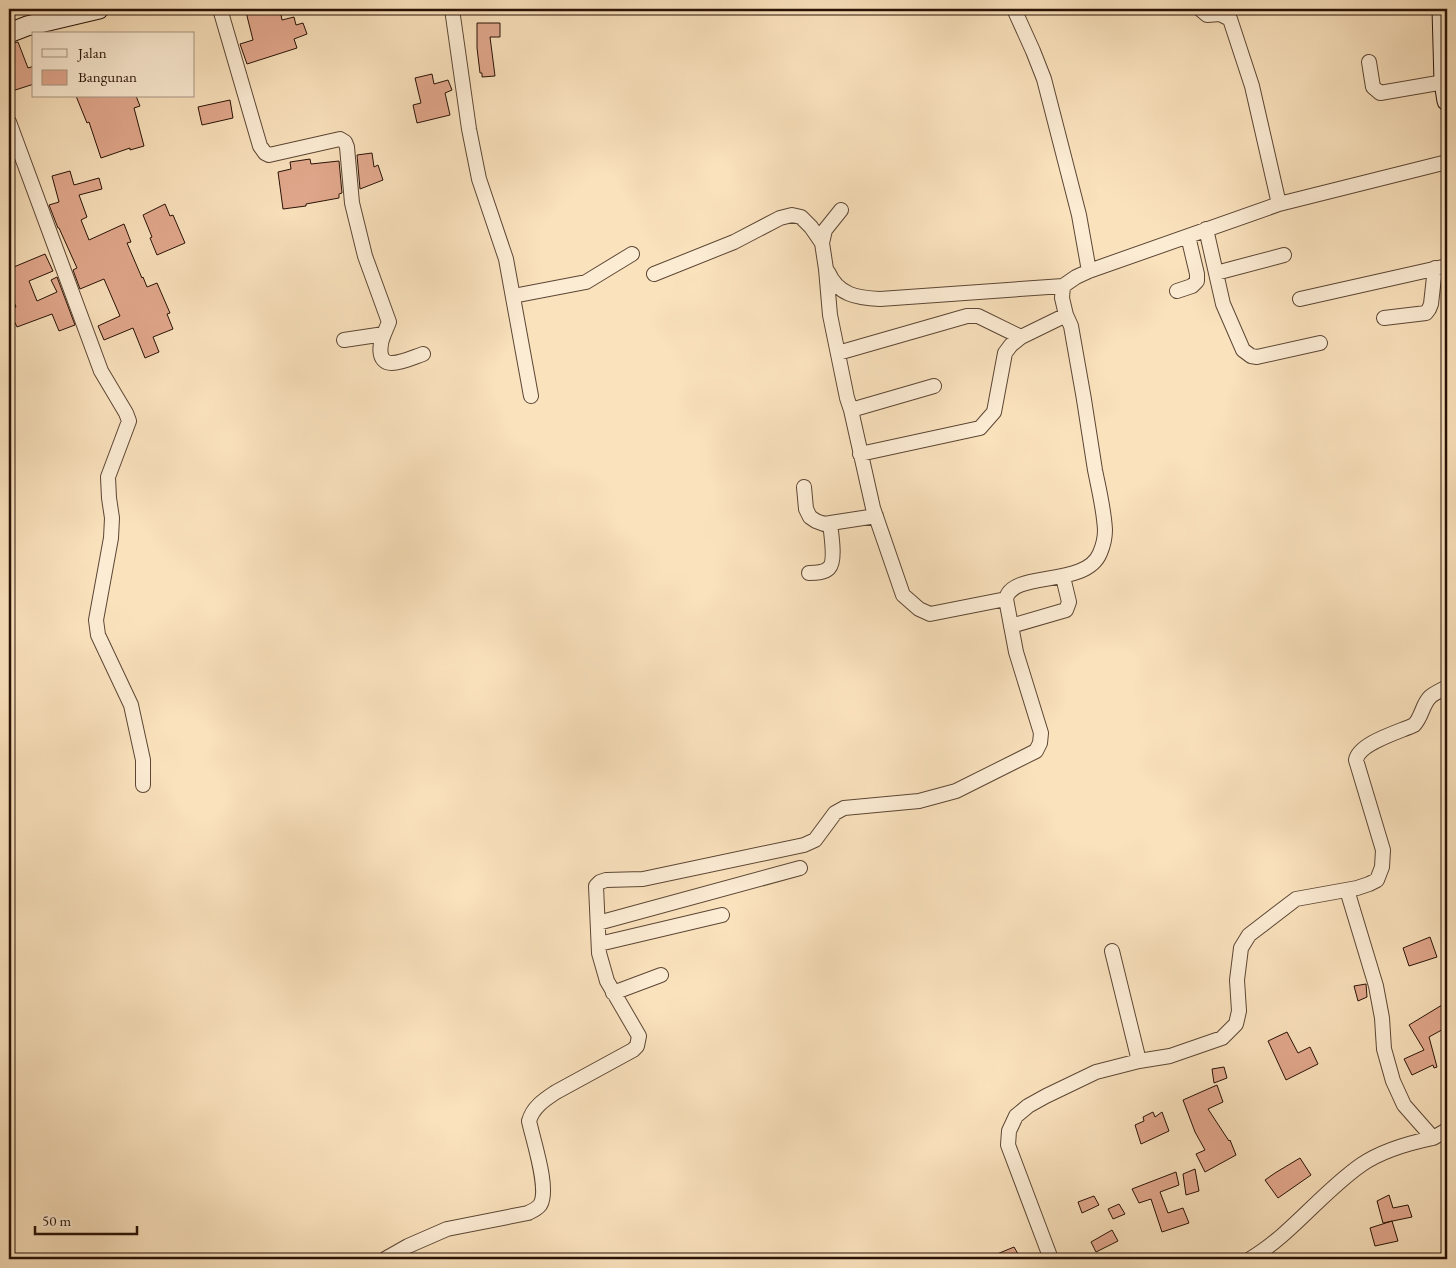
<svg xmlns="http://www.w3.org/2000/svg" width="1456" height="1268" font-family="'EB Garamond',serif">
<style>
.building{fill:#e2a88d;stroke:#281206}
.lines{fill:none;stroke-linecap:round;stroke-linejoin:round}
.street-casing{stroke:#5c4634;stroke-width:16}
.secondary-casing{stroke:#281206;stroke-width:21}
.street{stroke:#fcecd4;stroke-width:14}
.secondary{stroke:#fcecd4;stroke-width:19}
</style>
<rect width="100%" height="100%" fill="#fae2bd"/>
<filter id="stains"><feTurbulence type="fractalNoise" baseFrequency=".004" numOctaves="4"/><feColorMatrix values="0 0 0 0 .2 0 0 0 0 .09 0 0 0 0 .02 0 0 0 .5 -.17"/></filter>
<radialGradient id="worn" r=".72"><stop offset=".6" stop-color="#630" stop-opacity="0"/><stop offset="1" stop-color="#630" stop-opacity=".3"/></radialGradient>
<path class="building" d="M259 9H280L282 20 294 17 296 25 303 23 307 34 294 39 297 48 247 64 240 44 253 40 246 12Z
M477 23H500V37H490L495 76 482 77V73H480L477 48Z
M18 42 28 68 34 66V84L9 92V44Z
M432 74 434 84 448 80 452 90 445 93 450 115 417 123 413 105 421 103 415 78Z
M76 96H136L140 106 134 108 144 146 130 150V148L101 158 89 122 87 123Z
M230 100 233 118 202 125 198 107Z
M372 153 374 167 378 165 383 180 360 189 357 155Z
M310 159 311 164 339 161 342 193 339 194V198L306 204V206L283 209 278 172 291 169 290 162Z
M70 171 74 185 99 178 102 189 79 195 87 217 81 220 89 240 124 224 131 242 127 243 142 278 143 277 147 287 157 283 170 313 167 314 173 329 153 337 159 352 145 358 133 328 104 340 98 326 120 316 104 279 80 289 73 270 77 268 59 228H58L49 205 59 202 52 176Z
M165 204 170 216 173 215 185 243 157 255 150 238 152 237 143 215Z
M45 254 53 271 29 281 37 301 57 292 51 280 57 277 75 325 59 331 52 314 17 327 9 310 16 307 9 289V269Z
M1430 937 1437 957 1409 966 1403 948Z
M1366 984 1367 997 1358 1001 1354 986Z
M1447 1002V1027L1429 1037 1437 1067 1434 1068 1433 1065 1412 1075 1404 1059 1424 1050 1409 1025Z
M1287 1032 1298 1053 1310 1047 1318 1064 1286 1080 1268 1041Z
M1224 1067 1227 1078 1214 1083 1212 1069Z
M1217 1085 1223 1102 1208 1109 1229 1141 1230 1140 1236 1155 1205 1172 1196 1154 1205 1150 1195 1132 1183 1100Z
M1153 1112 1155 1117 1162 1112 1169 1131 1141 1144 1135 1125 1144 1121 1143 1117Z
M1300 1158 1311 1175 1278 1198 1265 1180 1275 1173Z
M1195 1169 1199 1191 1186 1195 1183 1174Z
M1176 1172 1179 1185 1160 1192 1168 1213 1183 1208 1189 1223 1162 1232 1151 1199 1139 1203 1132 1189Z
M1389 1195 1393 1208 1408 1205 1412 1217 1383 1223 1377 1201Z
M1094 1196 1099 1205 1082 1213 1078 1202Z
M1119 1204 1125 1214 1113 1219 1108 1209Z
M1392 1221 1398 1241 1375 1246 1370 1228Z
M1112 1230 1118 1241 1096 1252 1091 1242Z
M1014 1247 1021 1259H985Z"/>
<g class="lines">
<defs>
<path id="street" d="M47 9 50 21
M220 9 260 146 265 153 269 155 340 139 345 142 347 147 352 203 365 256 389 322 384 334 344 340
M452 9 469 129 479 179 506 259 531 396
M1014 9 1033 51 1044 79 1079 215 1089 271
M1200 9 1207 15 1220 14 1230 19 1252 86 1279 204
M1369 62 1373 87 1380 93 1444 82
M9 122 101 371 126 413 129 421 108 477 109 498 112 518 111 538 96 620 98 635 131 705 143 760V785
M1206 229 1223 304 1243 350 1251 356 1257 357 1320 343
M822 243 825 230 841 210
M828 272C838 295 857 298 880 299L1063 286
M1216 273 1284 255
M654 274 734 242 780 218 792 215 801 217 811 227 822 243 826 269 830 315 847 398 851 410 873 508 903 595 919 609 930 614 1006 599
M1177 291 1192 286 1197 281V274L1188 236
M513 296 586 282 632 254
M1300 299 1447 266
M1384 318 1426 313 1429 309 1431 304 1435 268
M384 334C380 343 376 363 392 363 402 363 414 357 423 354
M838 353 967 316H978L1021 337 1066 315 1062 298 1063 286 1076 277 1089 271 1279 204 1447 162
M851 410 934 386
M860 454 980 428 994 412 1005 353 1011 345 1021 337
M804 487 806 509 810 517 816 521 824 524 876 516
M809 573C815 573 824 573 829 568 836 561 831 533 830 523
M1011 626 1066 610 1069 602 1063 577
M1347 890 1376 986 1382 1018 1384 1049 1393 1081 1404 1105 1433 1138 1447 1130
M598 923 800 868
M599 944 722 915
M1112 951 1139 1061
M613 993 661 975
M385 1259 408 1246 447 1229 528 1213C532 1211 537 1209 540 1205 550 1190 533 1140 529 1121 533 1107 544 1100 556 1092L633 1050 637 1046 639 1036 607 981 599 953 596 886 600 882 606 880 643 879 804 845 815 840 835 813 844 808 919 801 956 791 1036 751 1040 743 1041 733 1016 652 1006 599C1012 570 1086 588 1100 553 1103 546 1105 537 1105 530 1104 510 1099 490 1095 470 1088 422 1080 374 1071 326L1066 315
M1051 1259 1008 1145 1009 1131 1016 1116 1028 1106 1046 1096 1096 1072 1139 1061 1170 1056 1222 1038 1236 1024 1239 1011 1237 980 1241 948 1249 935 1296 899 1357 888 1369 884 1377 880 1382 867 1383 850 1356 760C1359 743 1399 732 1414 725 1422 717 1422 705 1430 697 1434 693 1442 690 1447 687
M1250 1259C1292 1234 1321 1193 1361 1165 1381 1151 1409 1143 1433 1138"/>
<path id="secondary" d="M1442 9 1444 82 1447 101
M9 33 27 26 99 9"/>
</defs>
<use href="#street" class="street-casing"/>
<use href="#secondary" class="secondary-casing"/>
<use href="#street" class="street"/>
<use href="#secondary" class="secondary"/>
</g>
<rect width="1456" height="1268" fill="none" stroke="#fae2bd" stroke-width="30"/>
<rect x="10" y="10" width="1436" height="1248" fill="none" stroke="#281206" stroke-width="2.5"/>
<rect x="15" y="15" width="1426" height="1238" fill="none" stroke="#281206"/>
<rect x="32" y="32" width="162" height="65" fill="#fcecd4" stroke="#a79582"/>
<rect x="42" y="49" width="25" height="8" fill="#fcecd4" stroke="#a79582"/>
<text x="78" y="58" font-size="15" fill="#281206">Jalan</text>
<rect x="42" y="70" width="25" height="15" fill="#e2a88d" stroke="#a79582"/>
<text x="78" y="82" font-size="15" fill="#281206">Bangunan</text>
<path d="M35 1226v8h102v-8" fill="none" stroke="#281206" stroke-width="2.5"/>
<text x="42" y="1226" font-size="15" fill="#281206" stroke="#fcecd4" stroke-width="4" paint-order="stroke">50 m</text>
<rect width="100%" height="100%" filter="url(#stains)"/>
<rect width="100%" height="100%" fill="url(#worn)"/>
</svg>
